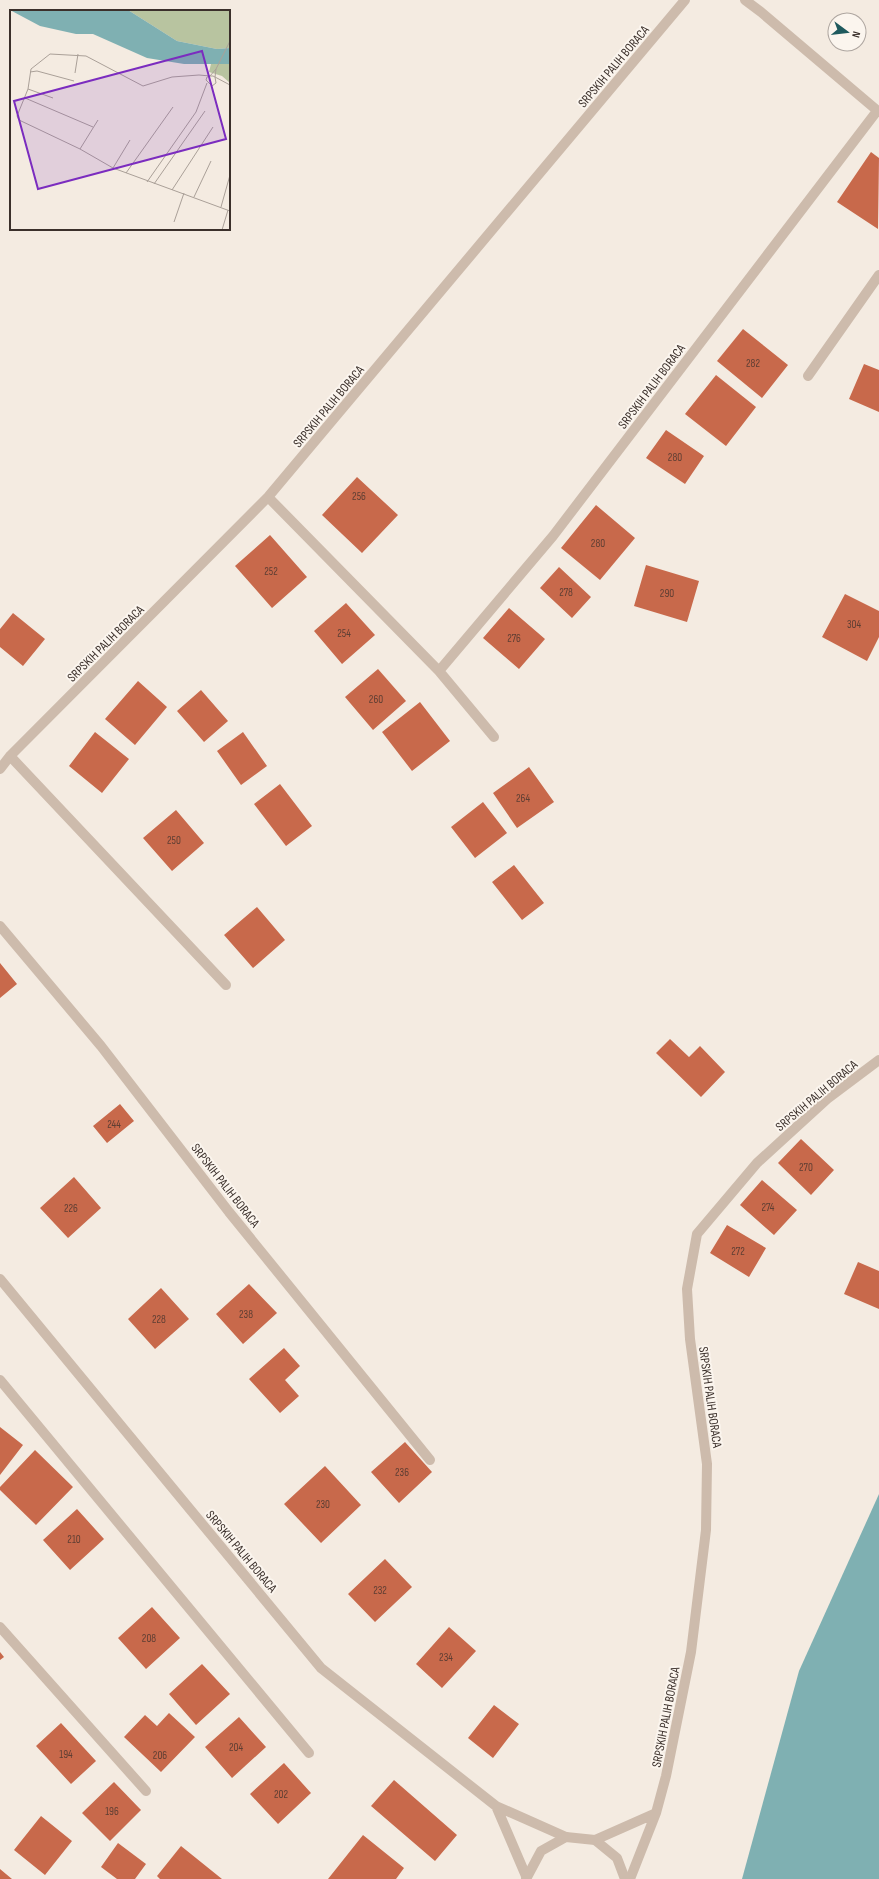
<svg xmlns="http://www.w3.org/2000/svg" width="879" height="1879" font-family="'Sofia Sans Condensed',sans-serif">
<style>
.water{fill:#7fb0b2}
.building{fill:#c8694b}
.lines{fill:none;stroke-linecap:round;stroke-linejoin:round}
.minor{stroke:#cdbbac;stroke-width:10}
.tertiary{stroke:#cdbbac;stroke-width:10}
.labels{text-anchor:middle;stroke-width:4;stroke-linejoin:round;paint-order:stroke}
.number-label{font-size:11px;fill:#5e3e33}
.street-label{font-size:13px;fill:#3b302b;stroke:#fbf5ee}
.inset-road{fill:none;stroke:#aaa098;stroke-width:1}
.view{fill:#7b2cbf;fill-opacity:0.15;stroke:#7b2cbf;stroke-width:2}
.inset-edge{fill:none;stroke:#3b302b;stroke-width:2}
</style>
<rect width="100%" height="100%" fill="#f4ebe1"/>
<path class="water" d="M879 1494V1879H742L799 1671Z"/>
<path class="building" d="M871 152 879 158 878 229 837 202Z
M743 329 788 365 762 398 717 361Z
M864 364 879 370V412L849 399Z
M716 375 756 407 726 446 685 414Z
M666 430 704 456 685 484 646 458Z
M357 477 398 515 362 553 322 515Z
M596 505 635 538 600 580 561 548Z
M270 535 307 577 272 608 235 566Z
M646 565 699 581 687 622 634 606Z
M559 567 591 597 572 618 540 588Z
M845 594 879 611V637L867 661 822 637Z
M346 603 375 635 342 664 314 631Z
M509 608 545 639 519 669 483 638Z
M13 613 45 639 23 666 0 647V629Z
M378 669 406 701 373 730 345 697Z
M138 681 167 707 135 745 105 719Z
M201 690 228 721 204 742 177 711Z
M420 702 450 741 412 771 382 732Z
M95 732 129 759 102 793 69 766Z
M243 732 267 766 241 785 217 751Z
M529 767 554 802 517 828 493 793Z
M280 784 312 826 286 846 254 804Z
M483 802 507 833 475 858 451 827Z
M176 810 204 843 172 871 143 838Z
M514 865 544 903 522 920 492 882Z
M257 907 285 940 253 968 224 935Z
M0 963 17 984 0 998Z
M670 1039 689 1057 700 1046 725 1072 701 1097 656 1053Z
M120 1104 134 1121 107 1143 93 1126Z
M801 1139 834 1170 811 1195 778 1163Z
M74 1177 101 1208 68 1238 40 1208Z
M762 1180 797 1210 774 1235 740 1205Z
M727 1225 766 1248 749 1277 710 1253Z
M858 1262 879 1271V1309L844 1294Z
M249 1284 277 1313 243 1344 216 1314Z
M161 1288 189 1319 155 1349 128 1319Z
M284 1348 300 1366 285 1380 299 1396 280 1413 249 1379Z
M0 1427 23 1445 0 1475Z
M405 1442 432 1472 399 1503 371 1472Z
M35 1450 73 1487 36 1525 0 1490V1487Z
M325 1466 361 1505 321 1543 284 1504Z
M77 1509 104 1539 70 1570 43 1540Z
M385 1559 412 1587 375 1622 348 1594Z
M152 1607 180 1638 146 1669 118 1638Z
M449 1627 476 1651 442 1688 416 1664Z
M0 1652 4 1657 0 1660Z
M202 1664 230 1694 196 1725 169 1694Z
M494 1705 519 1724 493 1758 468 1738Z
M169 1713 195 1737 161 1772 124 1737 145 1715 157 1726Z
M239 1717 266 1747 232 1778 205 1747Z
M61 1723 96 1761 71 1784 36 1746Z
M284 1763 311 1793 278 1824 250 1794Z
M394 1780 457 1835 435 1861 371 1806Z
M114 1782 141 1810 110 1841 82 1813Z
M41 1816 72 1841 45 1875 14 1850Z
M363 1835 404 1868 396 1879H328Z
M118 1843 146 1864 135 1879H117L101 1867Z
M181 1846 222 1879H160L157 1876Z
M0 1869 12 1879H0Z"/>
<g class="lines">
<path class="minor" d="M745 0 761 12 879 112
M808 376 879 275
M268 497 439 671 494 737
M439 671 553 536 877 111
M10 756 226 985
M0 769 10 756 268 497 685 0
M0 926 101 1046 229 1212 430 1460
M0 1279 321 1668 496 1806 566 1837
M0 1380 309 1753
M0 1627 146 1791
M496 1806 526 1876
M595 1840 656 1813
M630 1879 656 1813 666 1776 691 1652 706 1530 707 1464 690 1339 687 1289 697 1234 757 1163 827 1099 879 1060"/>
<path class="tertiary" d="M526 1879 541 1851 566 1837 595 1840 617 1858 625 1879"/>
</g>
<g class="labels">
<g class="number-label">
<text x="753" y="367">282</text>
<text x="675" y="461">280</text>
<text x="359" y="500">256</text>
<text x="598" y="547">280</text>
<text x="271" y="575">252</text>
<text x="566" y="596">278</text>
<text x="667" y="597">290</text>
<text x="854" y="628">304</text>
<text x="344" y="637">254</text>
<text x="514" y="642">276</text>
<text x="376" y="703">260</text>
<text x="523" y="802">264</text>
<text x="174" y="844">250</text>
<text x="114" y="1128">244</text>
<text x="806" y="1171">270</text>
<text x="768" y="1211">274</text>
<text x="71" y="1212">226</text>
<text x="738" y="1255">272</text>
<text x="246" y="1318">238</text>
<text x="159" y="1323">228</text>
<text x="402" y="1476">236</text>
<text x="323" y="1508">230</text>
<text x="74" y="1543">210</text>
<text x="380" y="1594">232</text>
<text x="149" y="1642">208</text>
<text x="446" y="1661">234</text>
<text x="236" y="1751">204</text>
<text x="66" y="1758">194</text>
<text x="160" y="1759">206</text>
<text x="281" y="1798">202</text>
<text x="112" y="1815">196</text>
</g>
<g class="street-label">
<text transform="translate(613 66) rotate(-50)" y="5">SRPSKIH PALIH BORACA</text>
<text transform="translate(651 386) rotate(-53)" y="5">SRPSKIH PALIH BORACA</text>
<text transform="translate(328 406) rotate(-50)" y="5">SRPSKIH PALIH BORACA</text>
<text transform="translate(105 643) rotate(-45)" y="5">SRPSKIH PALIH BORACA</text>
<text transform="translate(816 1095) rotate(-40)" y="5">SRPSKIH PALIH BORACA</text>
<text transform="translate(226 1185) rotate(52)" y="5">SRPSKIH PALIH BORACA</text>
<text transform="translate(711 1397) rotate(82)" y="5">SRPSKIH PALIH BORACA</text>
<text transform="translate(242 1551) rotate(50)" y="5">SRPSKIH PALIH BORACA</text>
<text transform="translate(665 1717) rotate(-79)" y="5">SRPSKIH PALIH BORACA</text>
</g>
</g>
<g transform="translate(10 10)">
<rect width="220" height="220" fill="#f4ebe1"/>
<path d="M118 0H220V38L207 39 167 31ZM201 54H220V73L212 66 199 62Z" fill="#b8c4a0"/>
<path d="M0 0H118L167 31 207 39 220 38V54H174L137 48 83 24H66L30 16Z" fill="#7fb0b2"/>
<path class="inset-road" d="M220 31 206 59 200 66 197 67 196 70 202 76 206 73 205 67 203 66H200L189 65 162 67 133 76 76 46 40 44 21 59 18 79 7 106 9 110 70 139 103 158 220 201M206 59 205 67 220 75M20 62 27 61 64 71M65 63 68 44M18 79 43 88M15 88 83 117M70 139 88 110M103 158 120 130M116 163 163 97M137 172 186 102 197 73M144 174 195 101M162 180 203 117M184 187 201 151M211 197 220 165M164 212 174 183M212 220 218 200"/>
<path class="view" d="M192 41 216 129 28 179 4 91Z"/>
<rect width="220" height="220" class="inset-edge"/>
</g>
<g transform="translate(847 32) rotate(105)"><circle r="19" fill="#fbf5ee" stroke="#aea6a0"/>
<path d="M0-3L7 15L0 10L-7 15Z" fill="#1f5a5e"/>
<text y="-6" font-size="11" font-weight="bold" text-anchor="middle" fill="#3b302b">N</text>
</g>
</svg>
